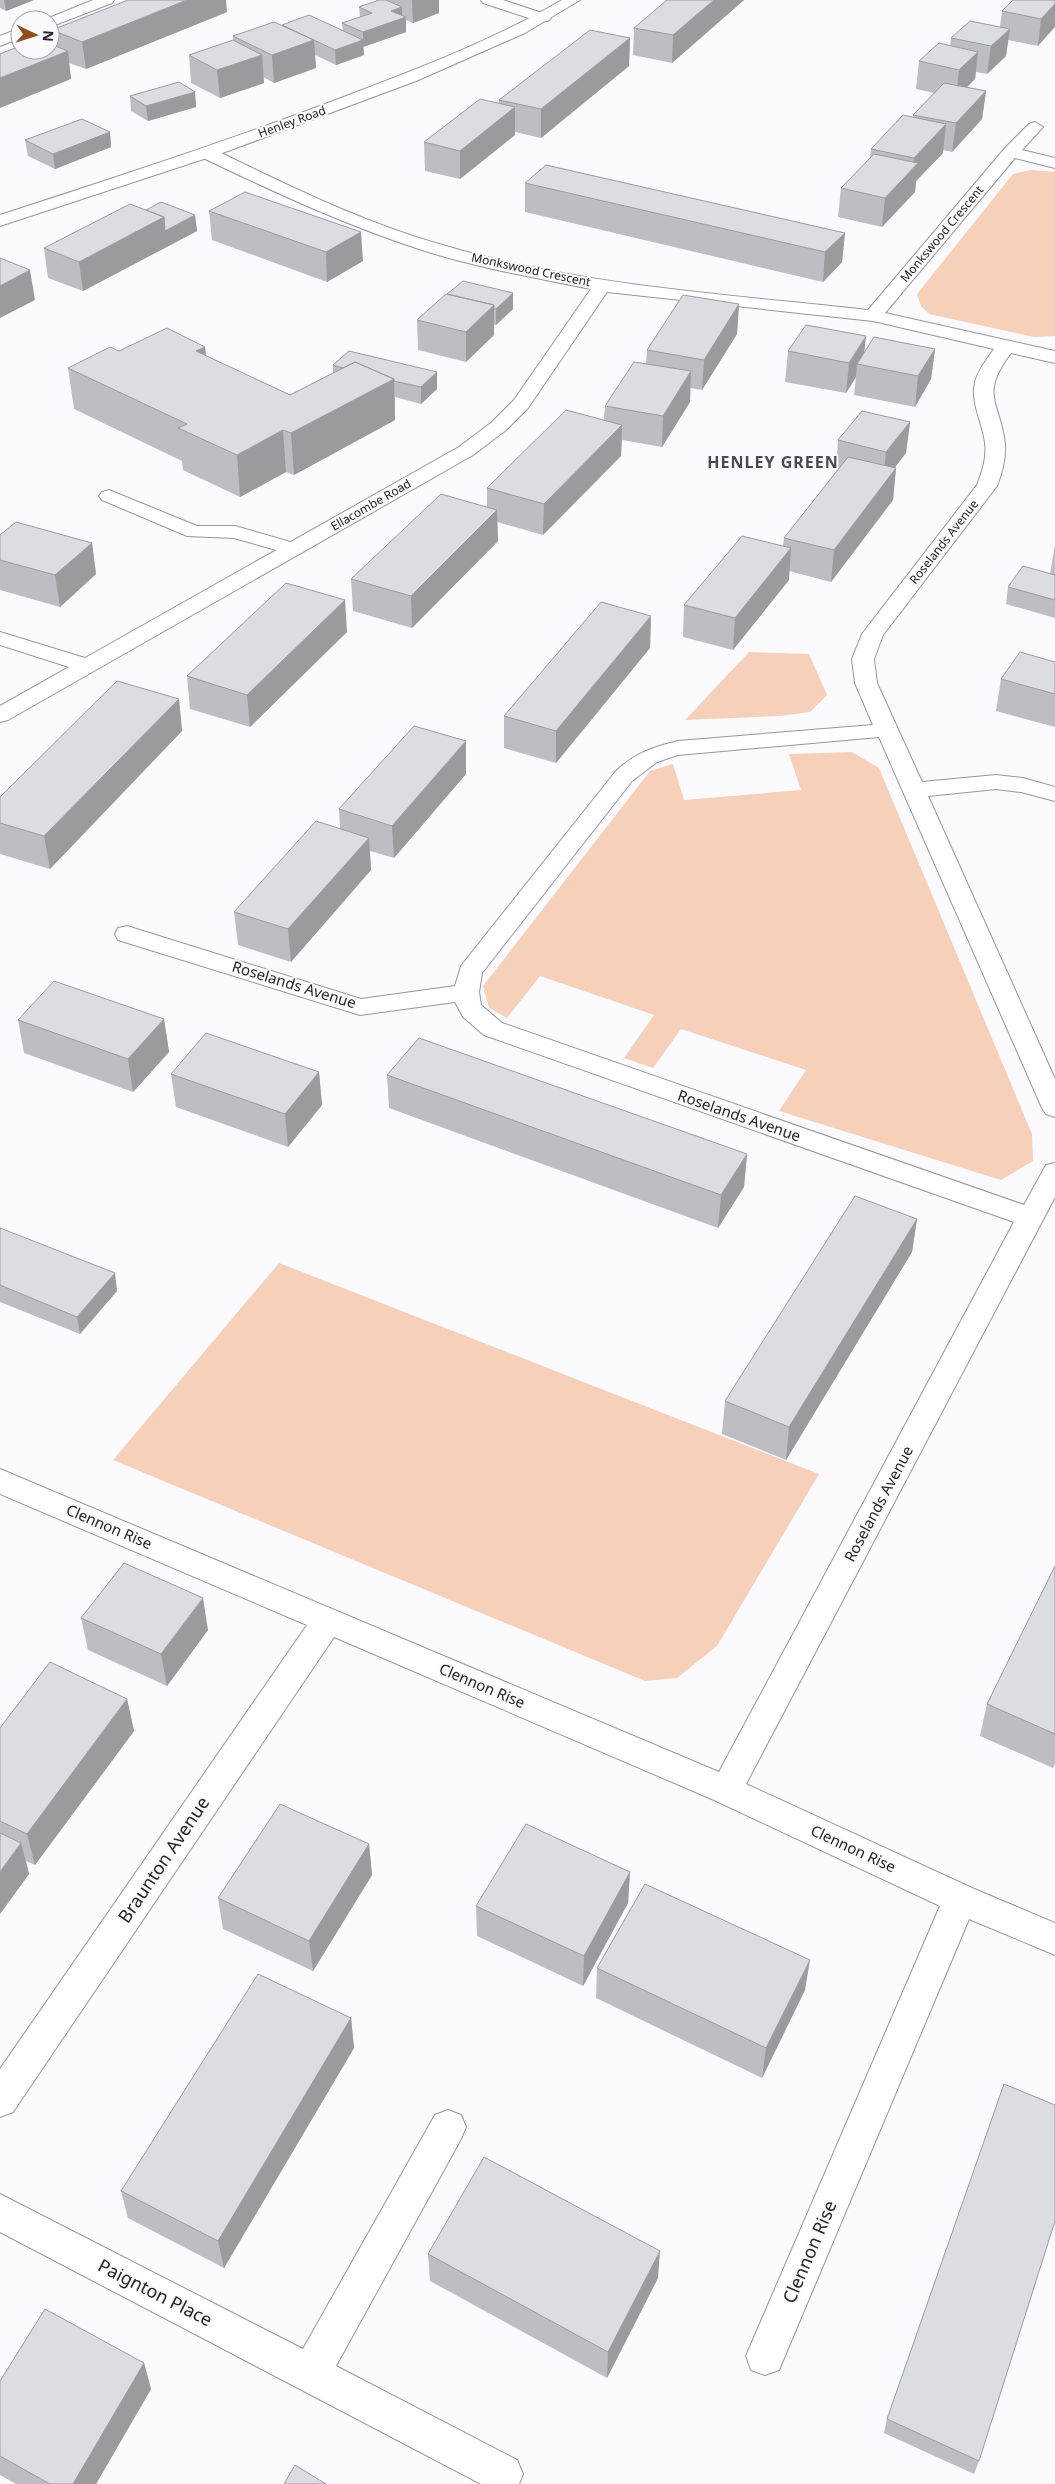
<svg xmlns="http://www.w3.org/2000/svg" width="1055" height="2484" font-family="'Noto Sans',sans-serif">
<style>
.green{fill:#f6d0b8}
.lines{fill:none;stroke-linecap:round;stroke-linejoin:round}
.service-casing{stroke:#95969c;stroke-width:2}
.minor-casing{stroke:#95969c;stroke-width:2}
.secondary-casing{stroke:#95969c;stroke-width:2}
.service{fill:#fff;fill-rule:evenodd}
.minor{fill:#fff;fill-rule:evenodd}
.secondary{fill:#fff;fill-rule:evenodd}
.wall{fill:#bdbdc3}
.shaded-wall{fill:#9a9a9f}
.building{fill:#dcdce3;stroke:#9a9a9f}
.labels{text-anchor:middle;stroke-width:4;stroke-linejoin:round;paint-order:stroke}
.far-street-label{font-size:12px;fill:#242426;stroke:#fbfbff}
.street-label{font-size:15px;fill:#242426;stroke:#fbfbff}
.far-district-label{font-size:16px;font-weight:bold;letter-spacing:1px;fill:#4a4b50;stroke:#fbfbff}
.near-street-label{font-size:18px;fill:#242426;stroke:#fbfbff}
</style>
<rect width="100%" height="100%" fill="#fbfbff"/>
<path class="green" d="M1031 170 1055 172V336L1034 337 929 314 921 306 917 294 1013 174Z
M749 652 809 654 827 695 810 712 780 716 685 720Z
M852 752 879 768 1032 1134 1033 1161 1001 1180 779 1111 806 1070 681 1029 653 1068 624 1058 654 1015 540 976 507 1018 489 1008 483 986 650 771 673 764 684 800 801 790 789 754Z
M279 1263 819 1474 717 1646 677 1678 645 1681 113 1460Z"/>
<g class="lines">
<defs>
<path id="service" d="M109 490 197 526H235L301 545 304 549 301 553 294 555 234 538 187 536 102 500 99 496 102 492Z"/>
<path id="minor" d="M93 0H114L112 3 55 25 50 27V20H44Z
M481 0H503L548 15 551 18 548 21H538L483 3Z
M20 28V38L0 46V36Z
M1035 122 1043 127 1022 150 1055 158V168L1015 158 885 313 1055 351V363L1011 353C979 395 1000 401 1005 444 1006 458 1002 473 997 486L883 635 874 659 877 683 922 782 996 775 1023 778 1055 787V801L1021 792 996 789 928 796 1055 1079V1117L1046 1114 1042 1108 879 737 678 755 657 762 632 781 482 973 479 992 481 1005 502 1023 1024 1205 1046 1165 1055 1163V1197L746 1784 972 1888 1055 1923V1955L969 1919 779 2370 765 2375 751 2370 746 2356 940 1906 714 1800 334 1637 13 2112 0 2117V2069L307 1625 0 1494V1469L719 1772 1014 1222 484 1035 463 1017 455 1002 360 1015 118 940 115 934 118 928 127 926 361 999 455 986 461 966 616 771C635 753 653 747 678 741L873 725 855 683 852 659 862 634 977 485C982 472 987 458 985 443 983 423 970 403 975 382 978 370 987 359 994 349L873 321 607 292 528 408 506 430 473 455 8 720 0 722V706L69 667 0 645V632L85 658 459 447 492 422 514 400 591 289C536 278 479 268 425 251 347 226 274 192 201 157L199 153 201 149H213C287 185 360 221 439 244 578 286 725 294 868 310L1005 148 1029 124Z
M448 2110 461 2115 466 2127 461 2139 336 2366 517 2460 523 2474 519 2484H481L0 2232V2194L303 2349 435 2115Z"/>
<path id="secondary" d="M562 0H580L525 33 416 81 228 151 0 226V215C114 178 228 141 341 98 417 69 492 41 562 0Z"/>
</defs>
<use href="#service" class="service-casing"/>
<use href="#minor" class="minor-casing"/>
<use href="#secondary" class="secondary-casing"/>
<use href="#service" class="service"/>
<use href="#minor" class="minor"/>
<use href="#secondary" class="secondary"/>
</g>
<path class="wall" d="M0 0H34L6 11 0 8Z
M379 0H439V13L413 23 406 20V32L363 47 364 55 336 65 315 55 316 68 274 83 263 77 264 83 220 98 191 83 189 55 233 41V36L282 25 343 31 342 23 360 17 359 7Z
M744 0 672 63 633 55 634 28Z
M1055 0 1038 46 1008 40 1006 56 987 74 976 72 975 79 967 87 986 91 982 119 952 152 943 150V153L916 181 915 192 882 227 838 217 841 188 870 158 871 149 913 117V115L934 93 916 89 919 61 950 46 951 38 1000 27 1002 11Z
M227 12 86 69 69 63 71 79 54 46 52 30Z
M630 38 629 66 541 138 515 132V135L460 179 425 171 424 142 499 104V100Z
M195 92 196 107 148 121 131 111 130 96Z
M110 132 111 147 55 169 28 156 25 140Z
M525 183 845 233 842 262 823 282 525 212Z
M146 210 195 215 197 231 83 291 48 278 44 248Z
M209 211 363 261 327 282 212 240Z
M446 294 513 309 496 325H494V335L466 362 418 350 417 320Z
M739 304 737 334 702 390 690 388V402L662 447 622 440 621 456 543 535 497 522 498 541 412 628 353 611 351 579 487 507V488L604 420 605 406 646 364 647 350Z
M205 347 206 356 290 395 333 373V365L437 372V389L421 404 395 397V420L294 475 286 472 240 497 183 470 182 461 74 409 68 368 119 351Z
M935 349 931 379 915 407 854 395 856 377 846 393 785 382 788 351 864 353Z
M910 422 906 453 894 468H896L893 500 831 582 789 571V580L733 650 683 637 684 605 783 546 784 538 836 472V471L838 440Z
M0 535 92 543 96 574 60 607 0 590Z
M1055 545V618L1006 604 1008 587 1050 574Z
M651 616 650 648 556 763 504 748V716Z
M347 632 250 727 190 709 187 676Z
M1055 662V727L996 711 1001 679Z
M179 699 182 731 50 869 0 854V797Z
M466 741V774L394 858 370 851 371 870 291 962 238 945 234 912 340 828 339 809Z
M164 1019 169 1052 133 1092 24 1053 18 1020Z
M319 1072 322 1105 288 1147 176 1107 171 1074Z
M387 1075 747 1154 744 1187 718 1228 389 1108Z
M917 1219 912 1252 786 1460 722 1434 725 1401Z
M0 1228 117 1291 80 1334 0 1302Z
M1055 1566V1764L1053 1768 980 1736 987 1704Z
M81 1618 208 1630 167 1686 88 1650Z
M127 1699 134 1731 35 1865 26 1861 29 1874 0 1914V1728Z
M369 1844 372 1875 313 1971 223 1929 218 1898Z
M630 1872 628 1903 583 1986 477 1936 476 1906Z
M597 1968 805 1990 762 2078 596 1998Z
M351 2018 354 2048 224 2268 128 2218 121 2191Z
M428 2254 658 2278 607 2378 430 2281Z
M144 2363 151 2389 96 2484H16L0 2475V2381Z
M887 2419 979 2461 974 2474 884 2433Z"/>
<path class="shaded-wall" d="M4 0H34L6 11Z
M187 0H226L227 12 86 69 82 42Z
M412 0H439V13L413 23Z
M714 0H744L672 63 673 35Z
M1055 4V27L1038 46 1041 19Z
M402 7V19L406 17V32L363 47V32L391 11Z
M1010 29 1006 56 987 74 991 46Z
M630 38 629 66 541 138V109Z
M314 40 316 68 274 83 272 55Z
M363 40 364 55 336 65 335 50Z
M68 51 71 79 0 108V78Z
M978 52 975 79 956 98 959 70Z
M262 55 264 83 220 98 217 70Z
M986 91 982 119 952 152 956 123Z
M195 92 196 107 148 121 146 106Z
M515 107V135L460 179V151Z
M946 124 943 153 916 181 915 192 882 227 885 198 913 168 914 158Z
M110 132 111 147 55 169 53 154Z
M195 215 197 231 83 291 79 262 164 217Z
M361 232 363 261 327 282 326 252Z
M845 233 842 262 823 282 825 252Z
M30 270 35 300 0 318V286Z
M513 293V309L496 325V309Z
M739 304 737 334 702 390 704 360Z
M494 305V335L466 362V332Z
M866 336 863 365 857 364 856 377 846 393 849 363Z
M205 347 209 387 196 351Z
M935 349 931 379 915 407 918 376Z
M691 371 690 402 662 447 663 416Z
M437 372V389L421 404V387Z
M394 379 395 420 294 475 291 433Z
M910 422 906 453 883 483 886 452Z
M622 425 621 456 543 535 544 504Z
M283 430 286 472 240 497 237 455Z
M896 468 893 500 831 582 834 550Z
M497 510 498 541 412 628 411 596Z
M92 543 96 574 60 607 55 575Z
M791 548 789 580 733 650 735 618Z
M345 600 347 632 250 727 247 695Z
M651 616 650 648 556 763V731Z
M179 699 182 731 50 869 44 836Z
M466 741V774L394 858 392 826Z
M369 838 371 870 291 962 288 929Z
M164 1019 169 1052 133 1092 128 1059Z
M319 1072 322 1105 288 1147 285 1114Z
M747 1154 744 1187 718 1228 721 1195Z
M917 1219 912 1252 786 1460 789 1427Z
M115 1273 117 1291 80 1334 77 1317Z
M203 1598 208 1630 167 1686 161 1654Z
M127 1699 134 1731 35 1865 27 1834Z
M21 1843 29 1874 0 1914V1872Z
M369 1844 372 1875 313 1971 309 1941Z
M630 1872 628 1903 583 1986 584 1956Z
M810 1960 805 1990 762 2078 766 2048Z
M351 2018 354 2048 224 2268 218 2241Z
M660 2251 658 2278 607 2378 608 2352Z
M144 2363 151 2389 96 2484H73Z"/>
<path class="building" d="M128 0H187L82 42 52 30Z
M379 0H386L402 7 391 11 406 17 363 32 342 23 372 13 359 7Z
M667 0H714L673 35 634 28Z
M1013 0H1055V4L1041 19 1002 11Z
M309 15 363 40 335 50 282 25Z
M970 21 1010 29 991 46 951 38Z
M274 22 314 40 272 55 233 36Z
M590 30 630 38 541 109 499 100Z
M233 40 262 55 217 70 189 55Z
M939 43 978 52 959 70 919 61Z
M50 44 68 51 0 78V54L20 46V50H50Z
M179 82 195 92 146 106 130 96Z
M944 83 986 91 956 123 913 115Z
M480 99 515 107 460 151 424 142Z
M903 115 946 124 914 158 871 149Z
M82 119 110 132 53 154 25 140Z
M874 154 918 163 885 198 841 188Z
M546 165 845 233 825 252 525 183Z
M245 192 361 232 326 252 209 211Z
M161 202 195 215 165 231 164 217 146 210Z
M130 204 164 217 79 262 44 248Z
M0 258 30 270 0 286Z
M463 281 513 293 496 309H494V305L447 294Z
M446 294 494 305 466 332 417 320Z
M683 295 739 304 704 360 647 350Z
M806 325 866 336 849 363 788 351Z
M167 328 205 347 196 351 290 395 355 362 394 379 291 433 283 430 237 455 178 428 187 424 68 368 110 347 119 351Z
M874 337 935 349 918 376 857 364Z
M349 351 437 372 421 387 394 381V379L355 362 343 368 333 365Z
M634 362 691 371 663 416 605 406Z
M566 410 622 425 544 504 487 488Z
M862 411 910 422 886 452 838 440Z
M848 457 896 468 834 550 784 538Z
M441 494 497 510 411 596 351 579Z
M16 522 92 543 55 575 0 560V535Z
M742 536 791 548 735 618 684 605Z
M1023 566 1055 575V600L1008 587Z
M286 583 345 600 247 695 187 676Z
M601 602 651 616 556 731 504 716Z
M1020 652 1055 662V694L1001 679Z
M117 681 179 699 44 836 0 823V797Z
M414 726 466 741 392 826 339 809Z
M316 821 369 838 288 929 234 912Z
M54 981 164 1019 128 1059 18 1020Z
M206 1033 319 1072 285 1114 171 1074Z
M419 1038 747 1154 721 1195 387 1075Z
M855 1196 917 1219 789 1427 725 1401Z
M0 1228 115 1273 77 1317 0 1285Z
M124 1563 203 1598 161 1654 81 1618Z
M1055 1566V1734L987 1704Z
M50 1662 127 1699 27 1834 0 1821V1728Z
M280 1804 369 1844 309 1941 218 1898Z
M526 1824 630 1872 584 1956 476 1906Z
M0 1833 21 1843 0 1872Z
M645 1884 810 1960 766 2048 597 1968Z
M258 1974 351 2018 218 2241 121 2191Z
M1004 2084 1055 2105V2221L979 2461 887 2419Z
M484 2157 660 2251 608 2352 428 2254Z
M45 2309 144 2363 73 2484H50L0 2456V2381Z
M295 2465 326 2484H284Z"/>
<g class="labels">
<g class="far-street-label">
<text transform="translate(292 122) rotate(-20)" y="4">Henley Road</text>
<text transform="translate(942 234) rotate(-50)" y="4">Monkswood Crescent</text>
<text transform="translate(531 270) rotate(12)" y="4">Monkswood Crescent</text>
<text transform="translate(371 505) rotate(-30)" y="4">Ellacombe Road</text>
<text transform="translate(944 542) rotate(-52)" y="4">Roselands Avenue</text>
</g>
<g class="street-label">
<text transform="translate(294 985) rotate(17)" y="5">Roselands Avenue</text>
<text transform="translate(739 1116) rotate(19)" y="5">Roselands Avenue</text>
<text transform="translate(879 1504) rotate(-62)" y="5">Roselands Avenue</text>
<text transform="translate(109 1527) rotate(23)" y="5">Clennon Rise</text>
<text transform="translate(482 1686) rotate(23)" y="5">Clennon Rise</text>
<text transform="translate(853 1849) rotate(25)" y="5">Clennon Rise</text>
</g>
<g class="far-district-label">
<text x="773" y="468">HENLEY GREEN</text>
</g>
<g class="near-street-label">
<text transform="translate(164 1860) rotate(-56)" y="6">Braunton Avenue</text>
<text transform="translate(810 2252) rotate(-67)" y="6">Clennon Rise</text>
<text transform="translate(155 2293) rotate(27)" y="6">Paignton Place</text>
</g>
</g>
<g transform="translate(35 35) rotate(94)"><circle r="24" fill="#fbfbff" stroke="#a5a5a8"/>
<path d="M0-4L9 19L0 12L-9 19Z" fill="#904e1b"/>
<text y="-8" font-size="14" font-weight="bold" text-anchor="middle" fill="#242426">N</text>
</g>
</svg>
